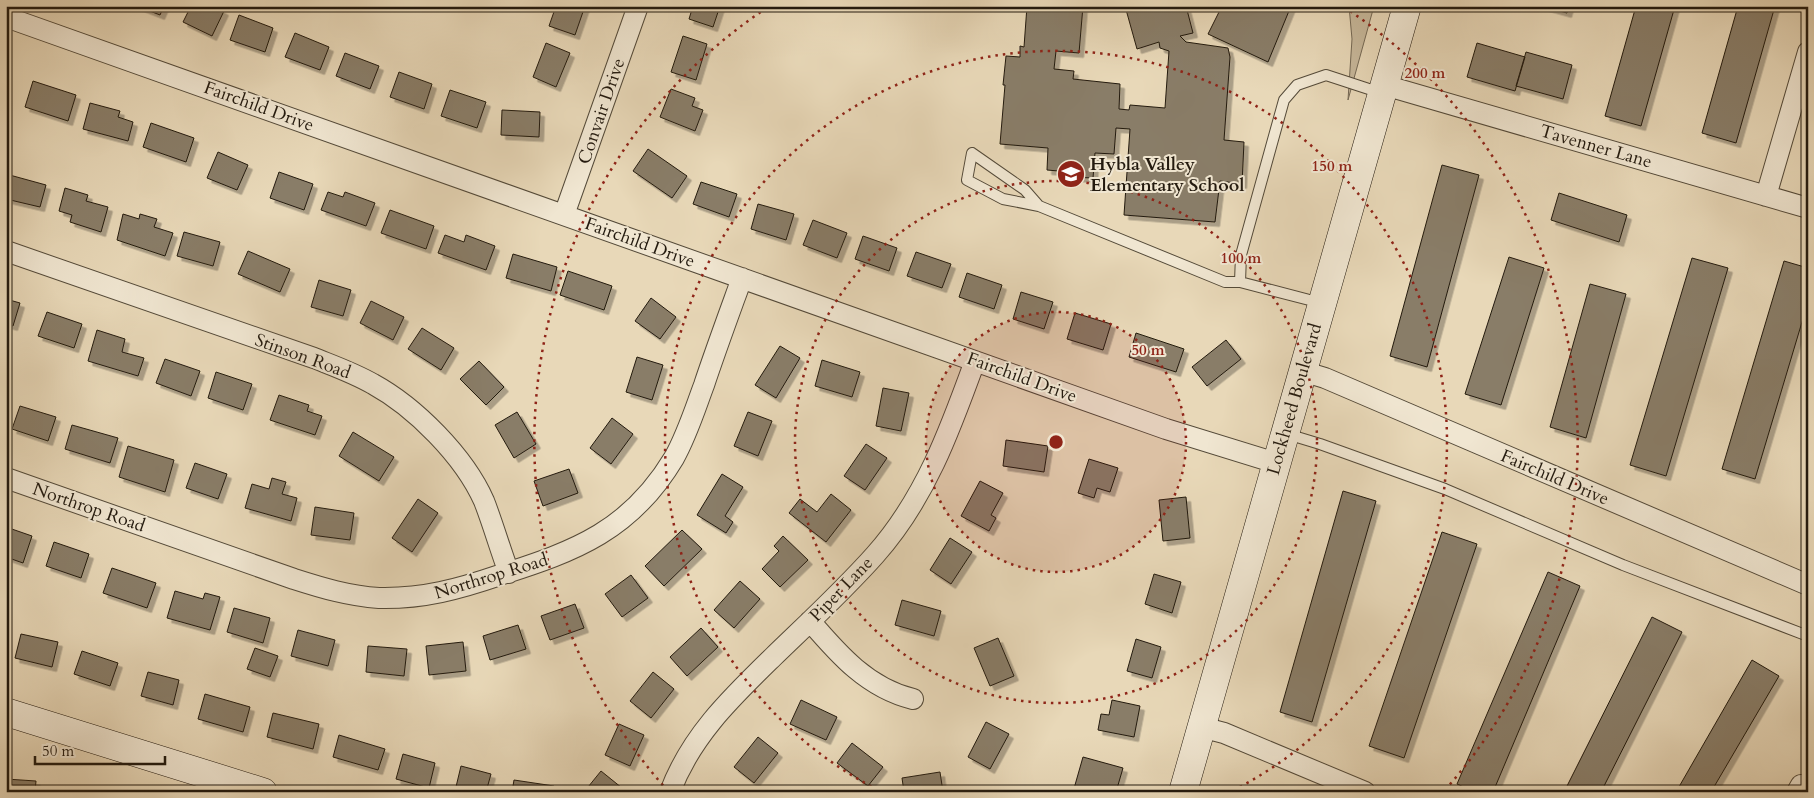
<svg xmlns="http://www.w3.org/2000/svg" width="1814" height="798" font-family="Cardo,serif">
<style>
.green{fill:#c7b89b;stroke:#756955}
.building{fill:#897d67;stroke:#231a0f;filter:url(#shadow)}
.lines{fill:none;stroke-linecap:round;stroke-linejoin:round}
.lane-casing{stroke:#544a39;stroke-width:12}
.street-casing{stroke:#544a39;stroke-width:22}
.secondary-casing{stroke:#231a0f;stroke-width:29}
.lane{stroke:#f0e6d1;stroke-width:10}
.street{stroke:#f0e6d1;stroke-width:20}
.secondary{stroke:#f0e6d1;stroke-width:28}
.ring{fill:none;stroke:#8f2418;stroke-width:2.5;stroke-dasharray:2.5 5}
.labels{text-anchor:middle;stroke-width:4;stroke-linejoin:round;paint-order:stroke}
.street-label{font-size:18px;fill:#231a0f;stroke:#f0e6d1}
.poi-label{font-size:18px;font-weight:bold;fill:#231a0f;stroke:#f0e6d1;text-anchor:start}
.centre{fill:#8f2418;stroke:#f0e6d1;stroke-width:2.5}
.ring-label{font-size:15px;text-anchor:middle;font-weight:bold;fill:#8f2418;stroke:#f0e6d1;stroke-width:4;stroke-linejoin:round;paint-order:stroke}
</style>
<defs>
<filter id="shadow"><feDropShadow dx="4.5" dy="4.5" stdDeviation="0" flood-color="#0004"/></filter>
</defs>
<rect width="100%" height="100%" fill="#e8d8b8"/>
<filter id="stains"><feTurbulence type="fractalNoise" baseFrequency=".004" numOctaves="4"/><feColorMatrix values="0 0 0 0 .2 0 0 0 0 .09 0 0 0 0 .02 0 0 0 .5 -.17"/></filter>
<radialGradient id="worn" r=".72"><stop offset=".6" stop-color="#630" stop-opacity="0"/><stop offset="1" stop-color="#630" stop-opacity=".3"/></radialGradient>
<path class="green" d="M1349 6H1374L1348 100 1352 39Z"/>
<path class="building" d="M137 6H164L160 15Z
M191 6H215L224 11 212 36 183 22Z
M556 6H585L575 35 549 26Z
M693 6H720L713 27 689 19Z
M1027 6H1083L1079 53 1056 51 1054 69 1074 71 1073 79 1120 84 1119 109 1129 110 1130 105 1165 108 1169 51 1160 48 1159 42 1137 49 1125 6H1186L1193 33 1180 36 1186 42 1228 48 1230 57 1224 140 1244 142 1242 184 1220 181 1215 222 1124 215 1130 129 1116 128 1114 154 1095 153 1093 178 1070 177V172L1047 170 1048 148 1000 144 1005 85H1003L1006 56 1020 57V46L1024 47Z
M1222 6H1291L1268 62 1208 34Z
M1542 6H1569L1567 13Z
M1636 6H1675L1641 126 1605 116Z
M1738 6H1775L1736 143 1702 133Z
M239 15 273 28 265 52 230 40Z
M295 33 329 47 320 70 285 57Z
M683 36 707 44 696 80 671 72Z
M546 43 570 53 556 87 533 77Z
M1477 43 1525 57 1515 91 1467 77Z
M1526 52 1572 65 1563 99 1516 86Z
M345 53 379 66 370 89 336 76Z
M399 72 432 84 424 109 390 97Z
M33 81 76 95 68 121 25 107Z
M671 89 695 98 692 106 703 110 695 131 660 117Z
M450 90 486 102 477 128 441 116Z
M90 103 120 111 118 117 133 122 128 141 83 129Z
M502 110 540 112 539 137 501 135Z
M151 123 194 138 186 162 143 147Z
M648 149 687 176 672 198 633 171Z
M218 152 248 165 237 190 207 178Z
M1442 165 1479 175 1427 367 1390 356Z
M279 172 313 184 304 210 270 198Z
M6 174 46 185 40 207 6 199Z
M701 182 737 194 729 217 693 204Z
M65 188 88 195 86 201 108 207 101 232 70 222 72 215 59 211Z
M328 192 343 197 345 192 375 203 366 226 321 210Z
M1559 193 1627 215 1619 242 1551 220Z
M758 204 794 214 786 240 751 229Z
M390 210 434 226 426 249 381 233Z
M123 214 139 219 140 214 157 219 154 227 173 233 165 256 117 240Z
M813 220 847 233 837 258 803 245Z
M184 232 220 242 213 266 177 256Z
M445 235 464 242 466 235 495 246 486 270 438 253Z
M863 236 897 248 889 271 855 259Z
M248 251 290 269 280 292 238 274Z
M916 252 951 264 942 288 907 276Z
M513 254 557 267 551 291 506 278Z
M1509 257 1544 268 1501 405 1465 394Z
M1692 258 1728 268 1666 476 1630 465Z
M1784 261 1808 268V302L1755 479 1722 469Z
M568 271 612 286 604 310 560 295Z
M967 273 1002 285 994 309 959 297Z
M319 280 351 290 343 316 311 307Z
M1590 284 1626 294 1586 438 1550 427Z
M1021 292 1053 302 1044 329 1013 319Z
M651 298 676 317 660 339 635 321Z
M6 299 20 303 13 326 6 324Z
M371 301 404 317 393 340 360 323Z
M47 312 82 324 74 348 38 336Z
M1075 313 1111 324 1103 350 1067 339Z
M422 328 454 348 441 370 408 349Z
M97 330 125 339 122 352 144 358 138 376 88 361Z
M1136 333 1184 349 1176 372 1129 357Z
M1226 340 1241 359 1207 386 1192 367Z
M780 346 800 358 776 398 755 385Z
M637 357 663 365 652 400 626 392Z
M165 359 200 371 191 396 156 383Z
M822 360 860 372 852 397 815 386Z
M479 361 504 387 486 405 460 379Z
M216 372 252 384 243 410 208 398Z
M883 388 909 393 901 431 876 426Z
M279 395 309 405 307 411 322 416 315 435 270 420Z
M20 406 56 417 48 441 12 429Z
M517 412 536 444 514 458 495 425Z
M748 412 772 421 758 456 734 446Z
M612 418 633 434 611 464 590 448Z
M72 425 118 438 110 463 65 449Z
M353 432 394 457 379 481 339 456Z
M1006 440 1048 446 1044 472 1003 466Z
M866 444 887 458 865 490 844 476Z
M128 446 174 460 165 492 119 477Z
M1089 459 1118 468 1110 492 1097 488 1094 498 1078 493Z
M195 463 227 474 218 499 186 488Z
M569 469 578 493 543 506 534 481Z
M722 474 743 487 725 516 733 522 726 533 697 515Z
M272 478 286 482 282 494 297 498 291 521 245 508 252 484 269 489Z
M980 481 1003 493 991 515 996 518 989 531 961 516Z
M1343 491 1376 501 1312 722 1280 712Z
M831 494 851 510 826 542 789 513 800 499 817 512Z
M1186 497 1190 538 1163 541 1159 500Z
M418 499 438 513 412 552 392 538Z
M315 507 354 513 350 540 311 535Z
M6 527 32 536 23 563 6 557Z
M682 530 702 549 664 586 645 566Z
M1442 532 1477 544 1404 758 1369 746Z
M783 536 808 560 780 587 762 569 779 551 774 546Z
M950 538 972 552 951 584 930 570Z
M54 542 89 554 81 578 46 566Z
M112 568 156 583 147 608 103 593Z
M1548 572 1580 586 1493 792H1475L1457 784Z
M1154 574 1181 582 1172 613 1145 604Z
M631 575 648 598 622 617 605 594Z
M740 581 760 599 734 628 714 610Z
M175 591 203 599 205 593 220 597 210 630 167 618Z
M902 600 941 611 934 636 895 625Z
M575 604 584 628 550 640 541 616Z
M234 608 270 618 263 643 227 632Z
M1652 617 1682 632 1601 792H1564Z
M518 625 526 649 490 660 483 636Z
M701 628 718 647 687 676 670 657Z
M298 630 335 640 328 666 291 656Z
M21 634 58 642 52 667 15 658Z
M998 638 1014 676 990 686 974 648Z
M1136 639 1161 647 1152 678 1127 671Z
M463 642 466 671 429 675 426 646Z
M368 646 407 649 404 676 366 672Z
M255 648 278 656 270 677 247 669Z
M82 651 118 663 110 686 74 674Z
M1752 660 1779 676 1711 792H1676Z
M148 672 179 680 173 705 141 696Z
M653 672 674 689 651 718 630 701Z
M205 694 250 707 243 732 198 719Z
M801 700 837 717 826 740 790 724Z
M1112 700 1140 706 1134 737 1098 730 1101 714 1109 715Z
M273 713 319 724 313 749 267 737Z
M986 722 1009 734 990 769 968 757Z
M619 724 644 735 630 766 605 755Z
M339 735 385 749 378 770 333 757Z
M758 737 778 753 754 783 734 767Z
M852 743 883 767 868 786 837 763Z
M403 754 435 763 429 788 396 779Z
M1083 757 1123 768 1116 792H1073Z
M461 766 491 774 486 792 455 791Z
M601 771 622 788 619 792H584Z
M940 772 943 792H904L902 778Z
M6 779 36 781 35 792H6Z
M514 780 554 786 553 792H512Z"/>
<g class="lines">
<defs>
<path id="lane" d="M1039 206 1003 199 967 180 972 153 1025 190 1039 206 1225 282H1240L1321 303
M1240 282 1241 255 1284 100 1297 85 1326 75 1381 93
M1287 434 1320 444 1445 489 1623 565 1808 636"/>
<path id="street" d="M6 17 1166 429 1276 463
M1384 85 1808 208
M1766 196 1808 52
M564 215 638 6
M6 251 314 358C334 366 354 373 373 384 415 407 464 456 484 501 493 524 500 549 509 573
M1302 371 1325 378 1808 585
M6 478 294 579C322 588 349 596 379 598 423 599 459 589 500 575 576 551 631 530 674 458 687 435 695 409 704 385 716 349 729 314 742 278
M810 621C839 655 868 688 913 699
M1201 727 1224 733 1365 792
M670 792C691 736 731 698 773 657 807 624 843 591 875 555 925 499 950 430 975 361
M1797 792 1801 785"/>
<path id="secondary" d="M6 712 263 792
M1183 792 1407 6"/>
</defs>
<use href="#lane" class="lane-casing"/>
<use href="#street" class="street-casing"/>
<use href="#secondary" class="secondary-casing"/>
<use href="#lane" class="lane"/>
<use href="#street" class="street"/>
<use href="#secondary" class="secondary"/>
</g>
<circle cx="1056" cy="442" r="130" fill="#8f2418" fill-opacity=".12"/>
<g class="ring">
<circle cx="1056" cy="442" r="130"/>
<circle cx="1056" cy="442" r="261"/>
<path d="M878 790A391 391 0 1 1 1234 790"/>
<path d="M668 791A522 522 0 0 1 768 7M1344 7A522 522 0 0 1 1444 791"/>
</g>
<defs>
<symbol id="school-disc" viewBox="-11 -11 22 22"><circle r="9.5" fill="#8f2418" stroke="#f0e6d1"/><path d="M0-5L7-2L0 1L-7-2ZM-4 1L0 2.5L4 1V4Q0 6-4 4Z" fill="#fff"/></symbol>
</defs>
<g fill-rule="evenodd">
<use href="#school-disc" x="1055" y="158" width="32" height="32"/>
</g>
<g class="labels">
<g class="street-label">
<text transform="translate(259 106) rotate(20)" y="6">Fairchild Drive</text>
<text transform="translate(601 111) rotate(-71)" y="6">Convair Drive</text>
<text transform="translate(1596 146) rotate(16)" y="6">Tavenner Lane</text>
<text transform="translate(640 242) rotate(20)" y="6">Fairchild Drive</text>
<text transform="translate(303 356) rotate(20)" y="6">Stinson Road</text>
<text transform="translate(1022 377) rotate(20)" y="6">Fairchild Drive</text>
<text transform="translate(1294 399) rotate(-74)" y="6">Lockheed Boulevard</text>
<text transform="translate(1555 477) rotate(23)" y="6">Fairchild Drive</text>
<text transform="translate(89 507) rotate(19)" y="6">Northrop Road</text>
<text transform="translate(491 576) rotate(-17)" y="6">Northrop Road</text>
<text transform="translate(841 589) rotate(-46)" y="6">Piper Lane</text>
</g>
<g class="poi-label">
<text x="1090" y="170">Hybla Valley<tspan x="1090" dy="21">Elementary School</tspan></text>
</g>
</g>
<circle cx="1056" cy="442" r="8" class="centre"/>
<g class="ring-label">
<text x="1425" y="78">200 m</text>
<text x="1332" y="171">150 m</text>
<text x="1241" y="263">100 m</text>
<text x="1148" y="355">50 m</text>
</g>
<rect width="1814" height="798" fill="none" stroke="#e8d8b8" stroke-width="25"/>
<rect x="8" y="8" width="1799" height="783" fill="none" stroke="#231a0f" stroke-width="2.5"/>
<rect x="12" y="12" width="1789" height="773" fill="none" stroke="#231a0f"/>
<path d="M35 756v8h130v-8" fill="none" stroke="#231a0f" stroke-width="2.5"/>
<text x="42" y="756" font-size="15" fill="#231a0f" stroke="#f0e6d1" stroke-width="4" paint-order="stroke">50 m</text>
<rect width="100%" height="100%" filter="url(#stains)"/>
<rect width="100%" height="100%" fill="url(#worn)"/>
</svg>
